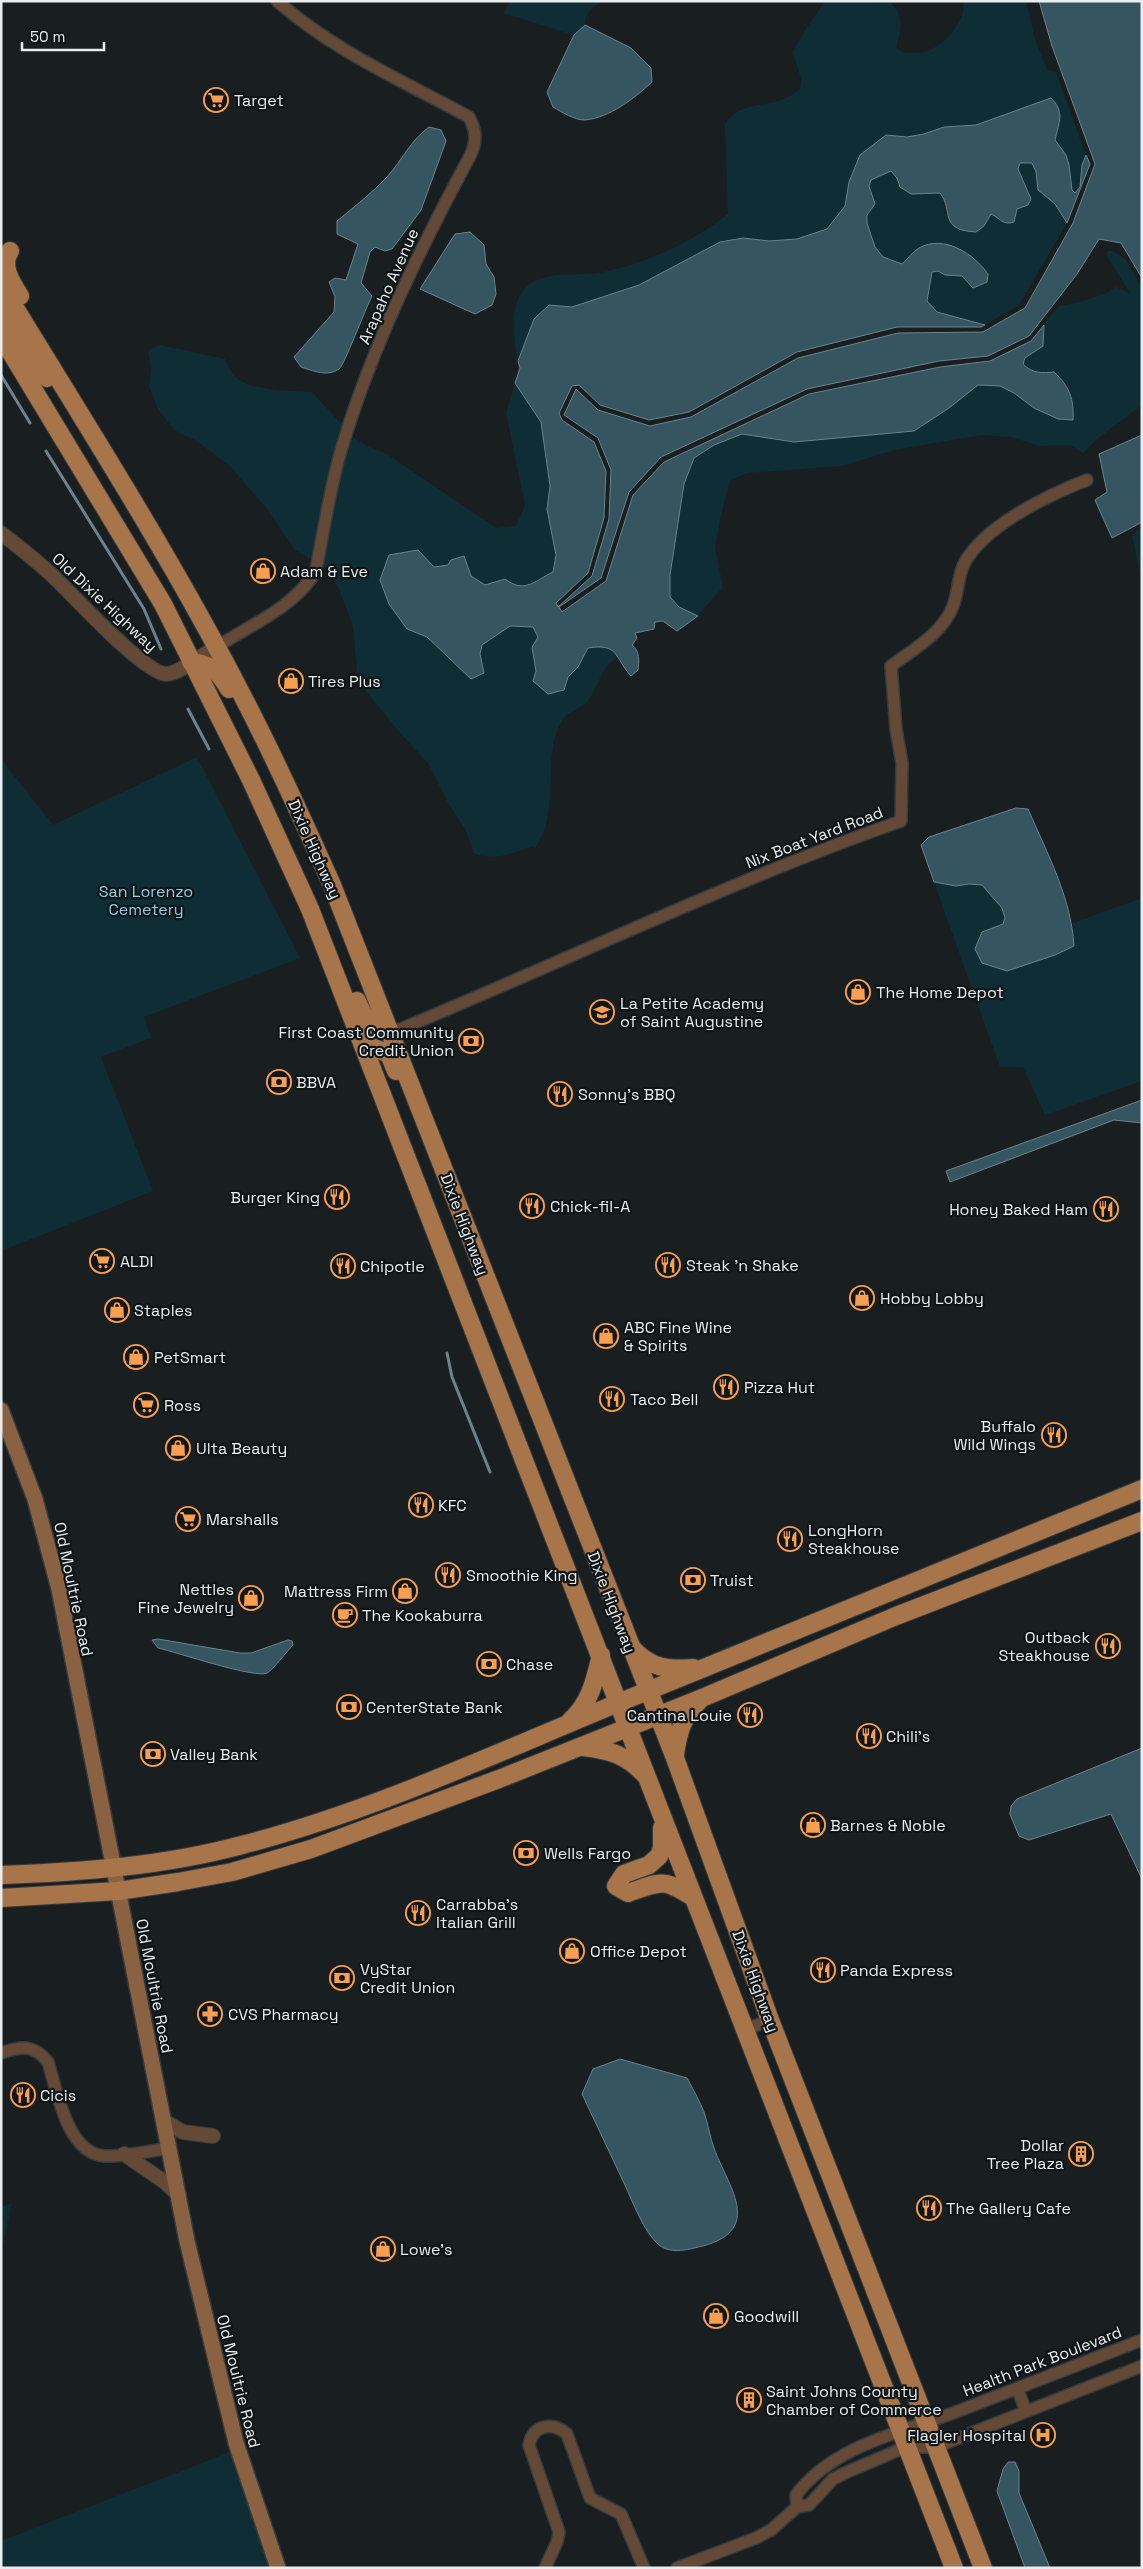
<svg xmlns="http://www.w3.org/2000/svg" width="1143" height="2569" font-family="'Space Grotesk',sans-serif">
<style>
.green{fill:#0f2d35}
.water{fill:#355661;stroke:#6b838c}
.lines{fill:none;stroke-linecap:round;stroke-linejoin:round}
.stream{stroke:#6b838c;stroke-width:3}
.minor-casing{stroke:#363c3e;stroke-width:14}
.tertiary-casing{stroke:#363c3e;stroke-width:16}
.secondary-casing{stroke:#363c3e;stroke-width:18}
.primary-casing{stroke:#363c3e;stroke-width:20}
.minor{stroke:#634936;stroke-width:11}
.tertiary{stroke:#634936;stroke-width:14}
.secondary{stroke:#8a6141;stroke-width:15}
.primary{stroke:#a8744a;stroke-width:18}
.labels{text-anchor:middle;stroke-width:4.5;stroke-linejoin:round;paint-order:stroke}
.poi-label{font-size:16px;fill:#e9edef;stroke:#101618;text-anchor:start}
.street-label{font-size:16px;fill:#e9edef;stroke:#101618}
.park-label{font-size:16px;fill:#8dcee4;stroke:#101618}
</style>
<rect width="100%" height="100%" fill="#191f21"/>
<path class="green" d="M511 1H605C593 6 585 11 585 25L574 35 503 13Z
M825 1 891 3C905 18 901 29 896 48L903 53C911 52 923 54 930 50 947 42 967 20 963 1H1026L1036 43 1048 71 1056 72 1086 155 1082 165 1080 187 1075 194C1066 184 1071 169 1066 157 1064 151 1058 146 1055 140L1057 131 1051 98 976 125 944 127 924 134 907 137 886 135 849 182 845 206 827 229 797 239 769 241 743 238 684 261 639 285 572 307 549 305 534 319 518 361C513 338 508 302 529 285 547 270 583 277 604 272 649 262 691 243 728 214L725 124C742 97 774 112 800 89L801 79 793 52 804 32Z
M1024 161 1032 163 1042 195 1055 204 1067 223 1019 305 985 325 937 312 927 302 931 272 938 271 945 275 962 276 968 285 987 282 913 252 902 264C895 262 888 261 883 257 871 247 862 222 872 209L869 185 871 180 891 171 897 178 900 187 924 195 940 193 943 197 945 214 984 226 992 214 1014 222 1017 209 1028 205 1029 191 1018 169 1020 163Z
M1108 251H1114L1126 260 1142 288V405L1097 439 1083 453 1071 445 1039 446 1011 437 981 435 894 450 842 466 748 473 730 480 720 519 715 548 723 587 698 616 679 607 670 597V575L684 484 694 458 714 445 742 434 794 442 914 431 949 408 977 385 1000 386 1014 393 1034 408 1058 419 1070 389 1054 372C1042 373 1033 374 1023 364L1025 358C1044 347 1039 344 1044 326 1046 319 1055 311 1059 306 1074 304 1091 299 1106 293 1109 292 1111 289 1115 287L1130 293 1107 256Z
M160 345 225 359C228 365 232 375 238 379 252 391 294 391 312 392L343 426 326 488 312 560 295 550 268 510 229 465 195 440 174 430 158 409 149 387 151 369 148 350Z
M515 383 541 422 550 486 547 509 556 555 553 572C534 580 525 594 505 579L485 585 448 565 434 567 407 628 427 637 471 679 484 673 480 654 482 645 510 626 533 627 538 637 532 647 536 671 533 681 564 690 568 677 578 667 588 649C602 646 610 644 618 657 601 667 598 687 588 701 582 709 569 711 563 719 540 754 562 810 535 848L533 846C515 853 493 862 474 853L465 829 447 801 428 763 400 733 358 681 353 626 338 587 327 568 322 566 337 492 352 436 367 446 387 454 496 528 516 526 525 505 506 413Z
M1142 528V585L1132 535Z
M197 757 300 958 144 1017 151 1038 101 1057 153 1191 1 1251V759L53 825Z
M934 882 955 886 969 884 982 885 1002 908 1005 918 1003 924 982 932 1007 971 1055 955 1073 946V923L1142 898V1081L1045 1115 1023 1067H1000Z
M12 2203 1 2252V2207Z
M233 2451 272 2568H1V2541Z"/>
<path class="water" d="M1039 1H1142V278L1121 243 1099 239 1077 274 1029 336 988 356 939 361 807 389 661 457 629 492 601 578 559 607 562 612 606 581 633 495 664 462 809 394 940 367 990 361 1031 341 1044 325 1043 346 1025 358 1023 364C1033 374 1042 373 1054 372 1070 387 1074 399 1073 420L1058 419 1034 408 1014 393 1000 386 978 385 949 408 914 431 794 442 742 434 714 445 694 458 684 484 670 575V597L679 607 698 616 677 631 663 621 655 622 654 629 635 633 637 638 632 645C640 651 639 661 638 670L631 676C614 657 619 643 588 648L578 667 568 677 564 690 548 694 533 681 536 671 532 647 538 637 533 627 510 626 482 645 480 654 484 673 471 679 427 637 407 629 389 604 380 580 389 555 418 550 434 567 448 565 451 560 464 556 471 576 485 585 505 579C525 594 534 581 553 572L556 555 547 509 550 486 541 422 515 383 520 368 518 361 534 319 549 305 572 307 639 285 720 242 743 238 769 241 797 239 827 229 845 206 849 182 860 155 886 135 907 137 924 134 944 127 976 125 1051 98C1065 112 1059 122 1055 140L1066 155 1069 165 1072 190 1075 193 1080 187 1082 165 1086 155 1090 164 1067 223 1055 204 1038 190 1036 172 1032 163H1020L1018 169 1031 199 1028 205 1017 209 1014 222C1003 226 1000 218 991 214L984 226 976 232C938 230 954 211 940 193L911 194 900 187 897 178 891 171 871 180 869 186 875 204 867 215V223L875 247 883 257 902 264C908 259 912 252 919 248 944 234 974 254 988 274L987 282 973 288 962 276 945 275 938 271 932 272 927 301 937 312 985 325 981 327H897L797 352 689 412 649 420 600 405 579 385 572 386 559 413 562 420 594 442 606 471 604 518 588 573 556 603 558 607 592 576 609 519 611 470 598 438 564 415 576 389 598 410 650 426 691 417 798 358 898 333 983 332 1025 308 1073 223 1095 164 1052 46Z
M585 25 631 48 651 68 652 82C635 98 609 118 585 120 574 120 562 112 553 107L547 92 574 35Z
M429 127 441 130 446 141 421 210 392 249 385 251 375 247 370 252 361 283 372 296C366 307 344 366 339 369 328 377 313 371 301 367L294 357 334 312 335 297 329 282 335 278 346 280 358 244 337 234V221C354 207 372 193 387 177 402 160 411 140 429 127Z
M470 232 484 245 486 264 494 277 496 294 492 305 475 314 420 289 455 234Z
M1142 435V522L1112 538 1095 500 1107 492 1099 454Z
M1016 808 1028 809C1047 853 1071 897 1074 946L1055 955 1007 971 982 963 975 949 982 932 1003 924 1005 918 1002 908 982 885 969 884 956 886 934 882 921 845 929 837Z
M1142 1100V1123L1114 1120 950 1182 946 1171Z
M158 1639 240 1653H251L288 1640 292 1641 293 1645C287 1651 272 1671 267 1673 256 1679 176 1652 158 1648L152 1640Z
M1142 1748V1879L1111 1814 1029 1840 1019 1836 1010 1814 1011 1806 1017 1799Z
M620 2059 687 2078C693 2089 699 2100 704 2112 708 2124 710 2137 714 2148 727 2185 765 2229 703 2246 689 2249 672 2255 659 2245 643 2231 633 2202 624 2183 610 2153 596 2124 582 2094L593 2069Z
M1008 2462H1015L1019 2471V2493L1050 2568H1025L997 2491 1003 2469Z"/>
<g class="lines">
<path class="stream" d="M1 375 30 423
M46 451 144 609 161 649
M188 709 209 749
M447 1353 452 1377 490 1472"/>
<defs>
<path id="minor" d="M216 647C248 627 299 604 316 570 324 529 330 487 342 447 373 344 420 249 471 154 477 140 476 130 469 117 403 81 334 51 277 1
M391 1033C561 963 728 882 901 821L902 763 896 729 891 666C914 649 943 633 953 606 959 592 957 576 965 562 986 525 1048 495 1087 480
M744 2030 770 2020
M1 2053C21 2046 34 2044 48 2062 57 2091 67 2153 104 2156 125 2157 149 2151 170 2148
M1017 2388 1026 2411
M797 2507 796 2495C834 2444 905 2432 961 2410 1022 2386 1082 2363 1142 2340
M545 2568 557 2542 559 2532 529 2445C533 2425 552 2421 567 2434L590 2498 621 2514 644 2568
M677 2568 756 2538 771 2530 797 2507 809 2505 833 2479 847 2472 906 2447H936L1142 2366"/>
<path id="tertiary" d="M1 533C20 548 40 563 57 580 76 598 144 673 166 674 179 674 204 654 216 647
M164 2121 183 2132 213 2136
M124 2154 166 2183 179 2195"/>
<path id="secondary" d="M1 1410 35 1499 59 1589 187 2241 236 2443 278 2568"/>
<path id="primary" d="M10 251C0 265 11 282 20 296
M1 285C83 420 169 553 241 693 274 756 303 820 332 885L675 1758 770 2020 983 2568
M1 309 25 350 47 378
M1 336 163 604 251 780 310 909 954 2568
M191 662C211 664 219 672 229 689
M357 1001C364 1019 372 1028 391 1033
M372 1047 389 1054 396 1071
M633 1649C650 1668 668 1670 693 1668
M570 1721C590 1704 595 1680 601 1655
M583 1747C610 1750 627 1755 646 1776
M675 1755C678 1733 682 1717 699 1701
M662 1828V1848L659 1856 649 1865 624 1874 616 1886 628 1893C662 1881 663 1878 694 1898
M1 1875C82 1872 164 1866 242 1845 374 1811 498 1752 623 1701 796 1630 969 1559 1142 1489
M1 1898 118 1891 178 1882 232 1872 311 1849 499 1779 702 1698 896 1616 1142 1521"/>
</defs>
<use href="#minor" class="minor-casing"/>
<use href="#tertiary" class="tertiary-casing"/>
<use href="#secondary" class="secondary-casing"/>
<use href="#primary" class="primary-casing"/>
<use href="#minor" class="minor"/>
<use href="#tertiary" class="tertiary"/>
<use href="#secondary" class="secondary"/>
<use href="#primary" class="primary"/>
</g>
<defs>
<symbol id="supermarket-ring" viewBox="-11 -11 22 22"><circle r="9.5" fill="#101618" stroke="#fa9f4f" stroke-width="1.5"/><path d="M-6-5.5h2.5l.6 2H6L4.5 2H-2.5L-4.4-4H-6ZM-1.5 3.2a1.3 1.3 0 1 0 .1 0ZM3 3.2a1.3 1.3 0 1 0 .1 0Z" fill="#fa9f4f"/></symbol>
<symbol id="shop-ring" viewBox="-11 -11 22 22"><circle r="9.5" fill="#101618" stroke="#fa9f4f" stroke-width="1.5"/><path d="M-5-2.5h2.3a2.7 3.5 0 0 1 5.4 0H5L5.5 6h-11ZM-1.5-2.5h3a1.5 2.3 0 0 0-3 0Z" fill="#fa9f4f"/></symbol>
<symbol id="school-ring" viewBox="-11 -11 22 22"><circle r="9.5" fill="#101618" stroke="#fa9f4f" stroke-width="1.5"/><path d="M0-5L7-2L0 1L-7-2ZM-4 1L0 2.5L4 1V4Q0 6-4 4Z" fill="#fa9f4f"/></symbol>
<symbol id="bank-ring" viewBox="-11 -11 22 22"><circle r="9.5" fill="#101618" stroke="#fa9f4f" stroke-width="1.5"/><path d="M-6-4H6V4H-6ZM0-2.3a2.3 2.3 0 1 0 0 4.6a2.3 2.3 0 1 0 0-4.6Z" fill="#fa9f4f"/></symbol>
<symbol id="restaurant-ring" viewBox="-11 -11 22 22"><circle r="9.5" fill="#101618" stroke="#fa9f4f" stroke-width="1.5"/><path d="M-5-6h1v4h1v-4h1v4h1v-4h1v5L-1.5 .5V6h-2V.5L-5-1ZM5-6V6H3V1.5H1.5Q1.5-4 5-6Z" fill="#fa9f4f"/></symbol>
<symbol id="cafe-ring" viewBox="-11 -11 22 22"><circle r="9.5" fill="#101618" stroke="#fa9f4f" stroke-width="1.5"/><path d="M-5.5-4.5H6V0H3Q3 3.5 0 3.5H-2.5Q-5.5 3.5-5.5 0ZM3-3.2v2h1.7v-2ZM-6 4.5H4V6H-6Z" fill="#fa9f4f"/></symbol>
<symbol id="pharmacy-ring" viewBox="-11 -11 22 22"><circle r="9.5" fill="#101618" stroke="#fa9f4f" stroke-width="1.5"/><path d="M-2-6h4v4h4v4h-4v4h-4v-4h-4v-4h4Z" fill="#fa9f4f"/></symbol>
<symbol id="building-ring" viewBox="-11 -11 22 22"><circle r="9.5" fill="#101618" stroke="#fa9f4f" stroke-width="1.5"/><path d="M-4-6H4V6H1V3H-1V6H-4ZM-2.5-4.3h1.7v1.8h-1.7ZM.8-4.3h1.7v1.8H.8ZM-2.5-1h1.7V.8h-1.7ZM.8-1h1.7V.8H.8Z" fill="#fa9f4f"/></symbol>
<symbol id="hospital-ring" viewBox="-11 -11 22 22"><circle r="9.5" fill="#101618" stroke="#fa9f4f" stroke-width="1.5"/><path d="M-5-5h3v3.5h4V-5h3V5h-3V1.5h-4V5h-3Z" fill="#fa9f4f"/></symbol>
</defs>
<g fill-rule="evenodd">
<use href="#supermarket-ring" x="202" y="86" width="28" height="28"/>
<use href="#shop-ring" x="249" y="557" width="28" height="28"/>
<use href="#shop-ring" x="277" y="667" width="28" height="28"/>
<use href="#shop-ring" x="844" y="978" width="28" height="28"/>
<use href="#school-ring" x="588" y="998" width="28" height="28"/>
<use href="#bank-ring" x="457" y="1027" width="28" height="28"/>
<use href="#bank-ring" x="265" y="1068" width="28" height="28"/>
<use href="#restaurant-ring" x="546" y="1080" width="28" height="28"/>
<use href="#restaurant-ring" x="323" y="1183" width="28" height="28"/>
<use href="#restaurant-ring" x="518" y="1192" width="28" height="28"/>
<use href="#restaurant-ring" x="1092" y="1195" width="28" height="28"/>
<use href="#supermarket-ring" x="88" y="1247" width="28" height="28"/>
<use href="#restaurant-ring" x="654" y="1251" width="28" height="28"/>
<use href="#restaurant-ring" x="329" y="1252" width="28" height="28"/>
<use href="#shop-ring" x="848" y="1284" width="28" height="28"/>
<use href="#shop-ring" x="103" y="1296" width="28" height="28"/>
<use href="#shop-ring" x="592" y="1322" width="28" height="28"/>
<use href="#shop-ring" x="122" y="1343" width="28" height="28"/>
<use href="#restaurant-ring" x="712" y="1373" width="28" height="28"/>
<use href="#restaurant-ring" x="598" y="1385" width="28" height="28"/>
<use href="#supermarket-ring" x="132" y="1391" width="28" height="28"/>
<use href="#restaurant-ring" x="1040" y="1421" width="28" height="28"/>
<use href="#shop-ring" x="164" y="1434" width="28" height="28"/>
<use href="#restaurant-ring" x="407" y="1491" width="28" height="28"/>
<use href="#supermarket-ring" x="174" y="1505" width="28" height="28"/>
<use href="#restaurant-ring" x="776" y="1525" width="28" height="28"/>
<use href="#restaurant-ring" x="434" y="1561" width="28" height="28"/>
<use href="#bank-ring" x="679" y="1566" width="28" height="28"/>
<use href="#shop-ring" x="391" y="1577" width="28" height="28"/>
<use href="#shop-ring" x="237" y="1584" width="28" height="28"/>
<use href="#cafe-ring" x="331" y="1601" width="28" height="28"/>
<use href="#restaurant-ring" x="1094" y="1632" width="28" height="28"/>
<use href="#bank-ring" x="475" y="1650" width="28" height="28"/>
<use href="#bank-ring" x="335" y="1693" width="28" height="28"/>
<use href="#restaurant-ring" x="736" y="1701" width="28" height="28"/>
<use href="#restaurant-ring" x="855" y="1722" width="28" height="28"/>
<use href="#bank-ring" x="139" y="1740" width="28" height="28"/>
<use href="#shop-ring" x="799" y="1811" width="28" height="28"/>
<use href="#bank-ring" x="512" y="1839" width="28" height="28"/>
<use href="#restaurant-ring" x="404" y="1899" width="28" height="28"/>
<use href="#shop-ring" x="558" y="1937" width="28" height="28"/>
<use href="#restaurant-ring" x="809" y="1956" width="28" height="28"/>
<use href="#bank-ring" x="328" y="1964" width="28" height="28"/>
<use href="#pharmacy-ring" x="196" y="2000" width="28" height="28"/>
<use href="#restaurant-ring" x="9" y="2081" width="28" height="28"/>
<use href="#building-ring" x="1067" y="2140" width="28" height="28"/>
<use href="#restaurant-ring" x="915" y="2194" width="28" height="28"/>
<use href="#shop-ring" x="369" y="2235" width="28" height="28"/>
<use href="#shop-ring" x="702" y="2302" width="28" height="28"/>
<use href="#building-ring" x="735" y="2386" width="28" height="28"/>
<use href="#hospital-ring" x="1029" y="2421" width="28" height="28"/>
</g>
<g class="labels">
<g class="poi-label">
<text x="234" y="106">Target</text>
<text x="280" y="577">Adam &amp; Eve</text>
<text x="308" y="687">Tires Plus</text>
<text x="876" y="998">The Home Depot</text>
<text x="620" y="1009">La Petite Academy<tspan x="620" dy="18">of Saint Augustine</tspan></text>
<text x="454" y="1038" text-anchor="end">First Coast Community<tspan x="454" dy="18">Credit Union</tspan></text>
<text x="296" y="1088">BBVA</text>
<text x="578" y="1100">Sonny's BBQ</text>
<text x="320" y="1203" text-anchor="end">Burger King</text>
<text x="550" y="1212">Chick-fil-A</text>
<text x="1088" y="1215" text-anchor="end">Honey Baked Ham</text>
<text x="120" y="1267">ALDI</text>
<text x="686" y="1271">Steak 'n Shake</text>
<text x="360" y="1272">Chipotle</text>
<text x="880" y="1304">Hobby Lobby</text>
<text x="134" y="1316">Staples</text>
<text x="624" y="1333">ABC Fine Wine<tspan x="624" dy="18">&amp; Spirits</tspan></text>
<text x="154" y="1363">PetSmart</text>
<text x="744" y="1393">Pizza Hut</text>
<text x="630" y="1405">Taco Bell</text>
<text x="164" y="1411">Ross</text>
<text x="1036" y="1432" text-anchor="end">Buffalo<tspan x="1036" dy="18">Wild Wings</tspan></text>
<text x="196" y="1454">Ulta Beauty</text>
<text x="438" y="1511">KFC</text>
<text x="206" y="1525">Marshalls</text>
<text x="808" y="1536">LongHorn<tspan x="808" dy="18">Steakhouse</tspan></text>
<text x="466" y="1581">Smoothie King</text>
<text x="710" y="1586">Truist</text>
<text x="234" y="1595" text-anchor="end">Nettles<tspan x="234" dy="18">Fine Jewelry</tspan></text>
<text x="388" y="1597" text-anchor="end">Mattress Firm</text>
<text x="362" y="1621">The Kookaburra</text>
<text x="1090" y="1643" text-anchor="end">Outback<tspan x="1090" dy="18">Steakhouse</tspan></text>
<text x="506" y="1670">Chase</text>
<text x="366" y="1713">CenterState Bank</text>
<text x="732" y="1721" text-anchor="end">Cantina Louie</text>
<text x="886" y="1742">Chili's</text>
<text x="170" y="1760">Valley Bank</text>
<text x="830" y="1831">Barnes &amp; Noble</text>
<text x="544" y="1859">Wells Fargo</text>
<text x="436" y="1910">Carrabba's<tspan x="436" dy="18">Italian Grill</tspan></text>
<text x="590" y="1957">Office Depot</text>
<text x="360" y="1975">VyStar<tspan x="360" dy="18">Credit Union</tspan></text>
<text x="840" y="1976">Panda Express</text>
<text x="228" y="2020">CVS Pharmacy</text>
<text x="40" y="2101">Cicis</text>
<text x="1064" y="2151" text-anchor="end">Dollar<tspan x="1064" dy="18">Tree Plaza</tspan></text>
<text x="946" y="2214">The Gallery Cafe</text>
<text x="400" y="2255">Lowe's</text>
<text x="734" y="2322">Goodwill</text>
<text x="766" y="2397">Saint Johns County<tspan x="766" dy="18">Chamber of Commerce</tspan></text>
<text x="1026" y="2441" text-anchor="end">Flagler Hospital</text>
</g>
<g class="street-label">
<text transform="translate(388 286) rotate(-66)" y="6">Arapaho Avenue</text>
<text transform="translate(105 602) rotate(43)" y="6">Old Dixie Highway</text>
<text transform="translate(814 837) rotate(-21)" y="6">Nix Boat Yard Road</text>
<text transform="translate(315 849) rotate(66)" y="6">Dixie Highway</text>
<text transform="translate(465 1224) rotate(69)" y="6">Dixie Highway</text>
<text transform="translate(74 1589) rotate(78)" y="6">Old Moultrie Road</text>
<text transform="translate(612 1602) rotate(69)" y="6">Dixie Highway</text>
<text transform="translate(756 1981) rotate(70)" y="6">Dixie Highway</text>
<text transform="translate(155 1986) rotate(79)" y="6">Old Moultrie Road</text>
<text transform="translate(1042 2361) rotate(-21)" y="6">Health Park Boulevard</text>
<text transform="translate(239 2381) rotate(76)" y="6">Old Moultrie Road</text>
</g>
<g class="park-label">
<text x="146" y="897">San Lorenzo<tspan x="146" dy="18">Cemetery</tspan></text>
</g>
</g>
<rect width="1143" height="2569" fill="none" stroke="#e9edef" stroke-width="5"/>
<path d="M22 42v8h82v-8" fill="none" stroke="#e9edef" stroke-width="2.5"/>
<text x="30" y="42" font-size="15" fill="#e9edef" stroke="#101618" stroke-width="4" paint-order="stroke">50 m</text>
</svg>
